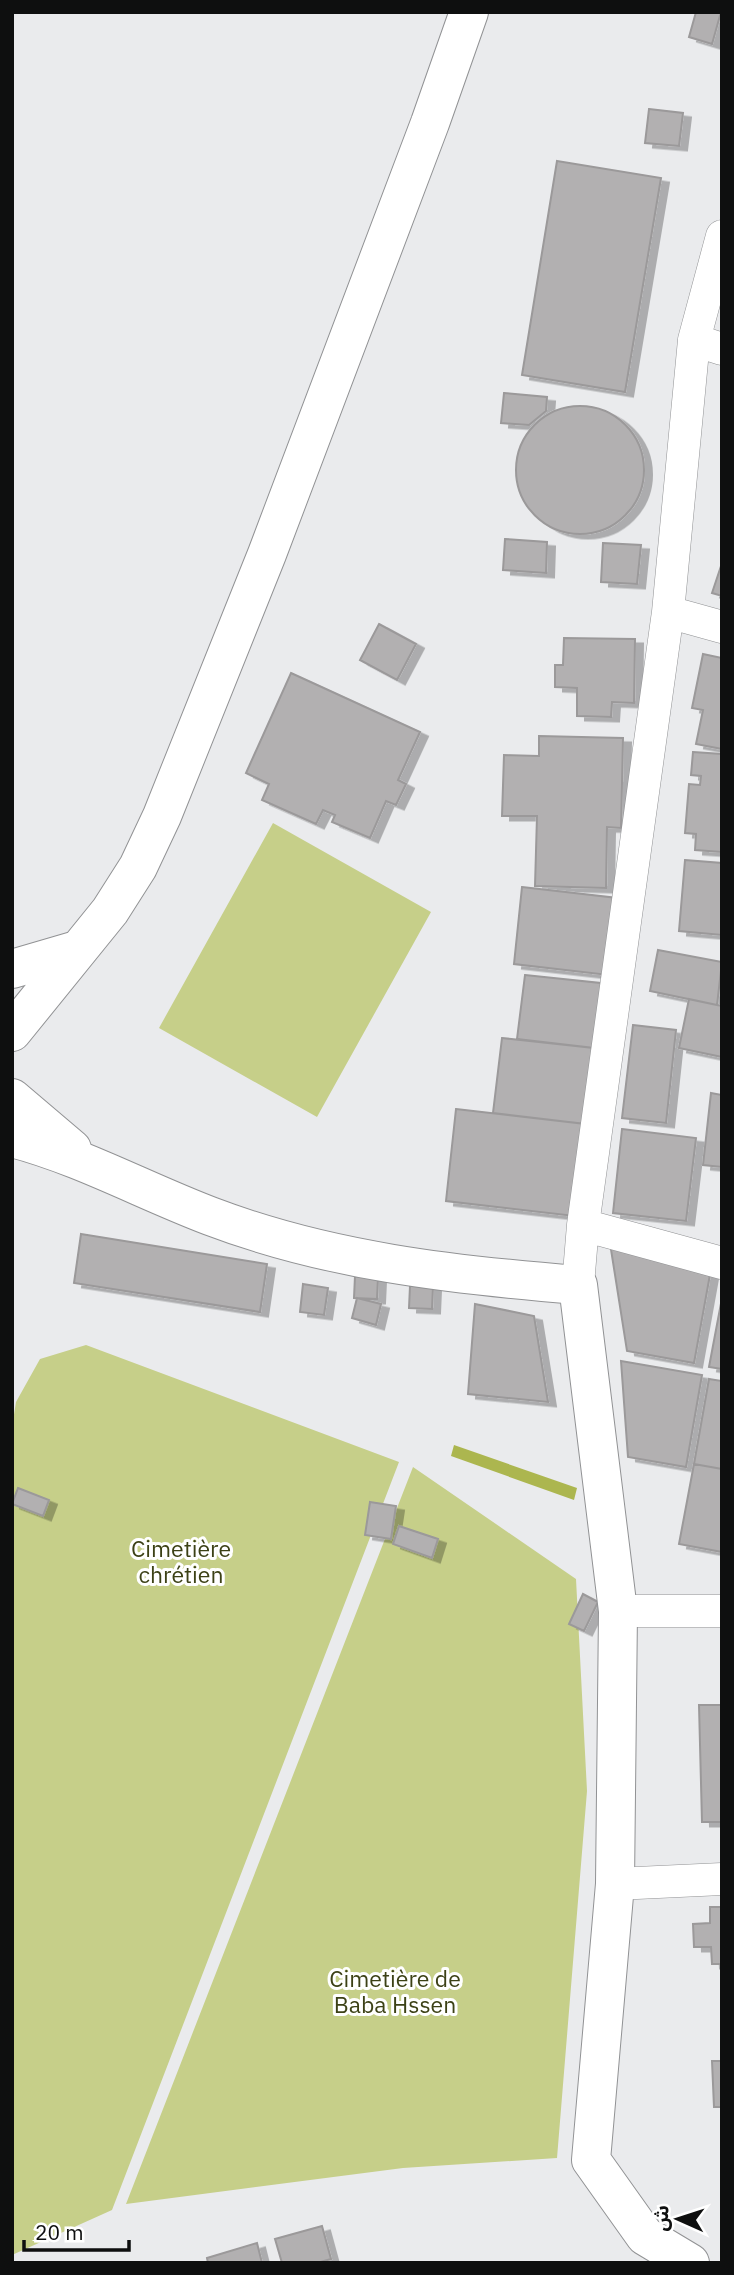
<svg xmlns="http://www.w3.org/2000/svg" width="734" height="2275" font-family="'IBM Plex Sans','Noto Sans Arabic',sans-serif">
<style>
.green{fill:#c6cf89}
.forest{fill:#acb64f}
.building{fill:#b2b0b1;stroke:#9b999a;stroke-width:2;filter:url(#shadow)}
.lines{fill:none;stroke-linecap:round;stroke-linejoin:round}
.street-casing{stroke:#919294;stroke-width:33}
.secondary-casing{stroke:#919294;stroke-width:40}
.street{stroke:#fff;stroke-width:32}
.secondary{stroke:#fff;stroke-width:38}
.labels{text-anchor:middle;stroke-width:6;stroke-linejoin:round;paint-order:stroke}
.park-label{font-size:23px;fill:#3c4116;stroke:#fff}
</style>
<defs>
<filter id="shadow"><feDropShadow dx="8" dy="4.5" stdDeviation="0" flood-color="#0004"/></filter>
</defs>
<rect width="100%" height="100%" fill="#eaebed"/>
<path class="green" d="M273 823 431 912 317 1117 159 1028Z
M86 1345 399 1462 112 2210 12 2255V1427L16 1402 40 1359Z
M413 1467 576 1579 587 1791 557 2158 403 2168 126 2204Z"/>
<path class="forest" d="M454 1445 577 1488 574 1500 451 1456Z"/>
<path class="building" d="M696 12H721L712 44 689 37Z
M649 109 683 113 679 146 645 143Z
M557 161 661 178 625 392 522 375Z
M504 393 547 397 546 411 529 425 501 423Z
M516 470a64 64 0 1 1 128 0a64 64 0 1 1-128 0Z
M505 539 547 542 546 573 503 570Z
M603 543 641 545 637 584 601 582Z
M722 563V596L712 593Z
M379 624 416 644 397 680 360 660Z
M564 638 635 639 634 703 612 702 611 717 577 716V688L555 687V665H563Z
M703 654 722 658V749L696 744 703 710 692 708Z
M291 673 420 732 398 780 406 784 396 805 386 801 370 838 332 822 335 815 323 810 316 824 262 800 269 784 246 773Z
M539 736 623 738 621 828 607 827 606 888 535 886 537 816H502L504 755 539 756Z
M693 752 722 754V852L695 850 696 834 685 833 689 784 700 785 701 776 691 775Z
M685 860 722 863V935L679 931Z
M522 887 626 899 617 976 514 964Z
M658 950 722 962 717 1005 650 991Z
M525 975 610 984 603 1049 517 1039Z
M689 999 722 1006V1057L679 1048Z
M633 1025 676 1030 666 1123 622 1118Z
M502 1038 603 1049 594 1125 493 1113Z
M711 1093 722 1095V1167L703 1165Z
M456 1109 594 1125 583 1217 446 1201Z
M622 1129 696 1138 686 1221 613 1213Z
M81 1234 267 1264 260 1312 74 1283Z
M610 1243 711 1269 694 1363 627 1351Z
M355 1276 378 1277 377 1299 354 1298Z
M303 1284 328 1288 324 1315 300 1312Z
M410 1286H433L432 1309 409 1308Z
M357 1298 381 1304 376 1325 352 1318Z
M722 1298V1369L709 1367Z
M475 1304 534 1316 548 1402 468 1394Z
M621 1361 702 1375 686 1467 628 1457Z
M709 1379 722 1381V1469L694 1464Z
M694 1464 722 1469V1552L679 1544Z
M18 1488 49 1500 43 1516 12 1504Z
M370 1502 396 1506 391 1539 365 1535Z
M399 1526 438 1539 432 1558 393 1544Z
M583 1594 598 1602 584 1631 569 1624Z
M699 1705H722V1822H702Z
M710 1907H722V1964H712L711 1947H694L693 1924 710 1923Z
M712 2061H722V2107H714Z
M322 2226 331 2259 317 2263H282L275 2239Z
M257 2243 262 2263H208L207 2258Z"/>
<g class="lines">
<defs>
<path id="street" d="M694 340 722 349
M668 612 722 627
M583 1225 722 1263
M578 1285 583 1225 668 612 694 340 722 236
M618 1611H722
M615 1884 722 1879"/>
<path id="secondary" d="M12 969 77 950
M12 1032 110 911 138 867 162 816 267 554 430 123 469 12
M12 1098 72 1149
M12 1138C81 1156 144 1191 210 1216 328 1261 453 1275 578 1285L618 1611 615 1884 591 2160 645 2236 690 2263"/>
</defs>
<use href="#street" class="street-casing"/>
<use href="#secondary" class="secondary-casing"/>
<use href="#street" class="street"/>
<use href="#secondary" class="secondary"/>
</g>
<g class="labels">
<g class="park-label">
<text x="181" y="1557">Cimetière<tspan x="181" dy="26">chrétien</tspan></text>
<text x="395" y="1987">Cimetière de<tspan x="395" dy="26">Baba Hssen</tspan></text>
</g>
</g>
<rect width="734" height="2275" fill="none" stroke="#0e0f0f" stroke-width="28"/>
<g transform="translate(678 2219) rotate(273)" stroke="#ffffff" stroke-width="5" paint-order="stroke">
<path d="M0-5L12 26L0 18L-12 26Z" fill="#0e0f0f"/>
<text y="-10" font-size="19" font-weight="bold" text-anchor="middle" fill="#0e0f0f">ش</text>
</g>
<path d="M24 2240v10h105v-10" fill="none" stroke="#0e0f0f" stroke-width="3.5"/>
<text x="35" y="2240" font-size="21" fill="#0e0f0f" stroke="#ffffff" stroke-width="5" paint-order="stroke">20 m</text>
</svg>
